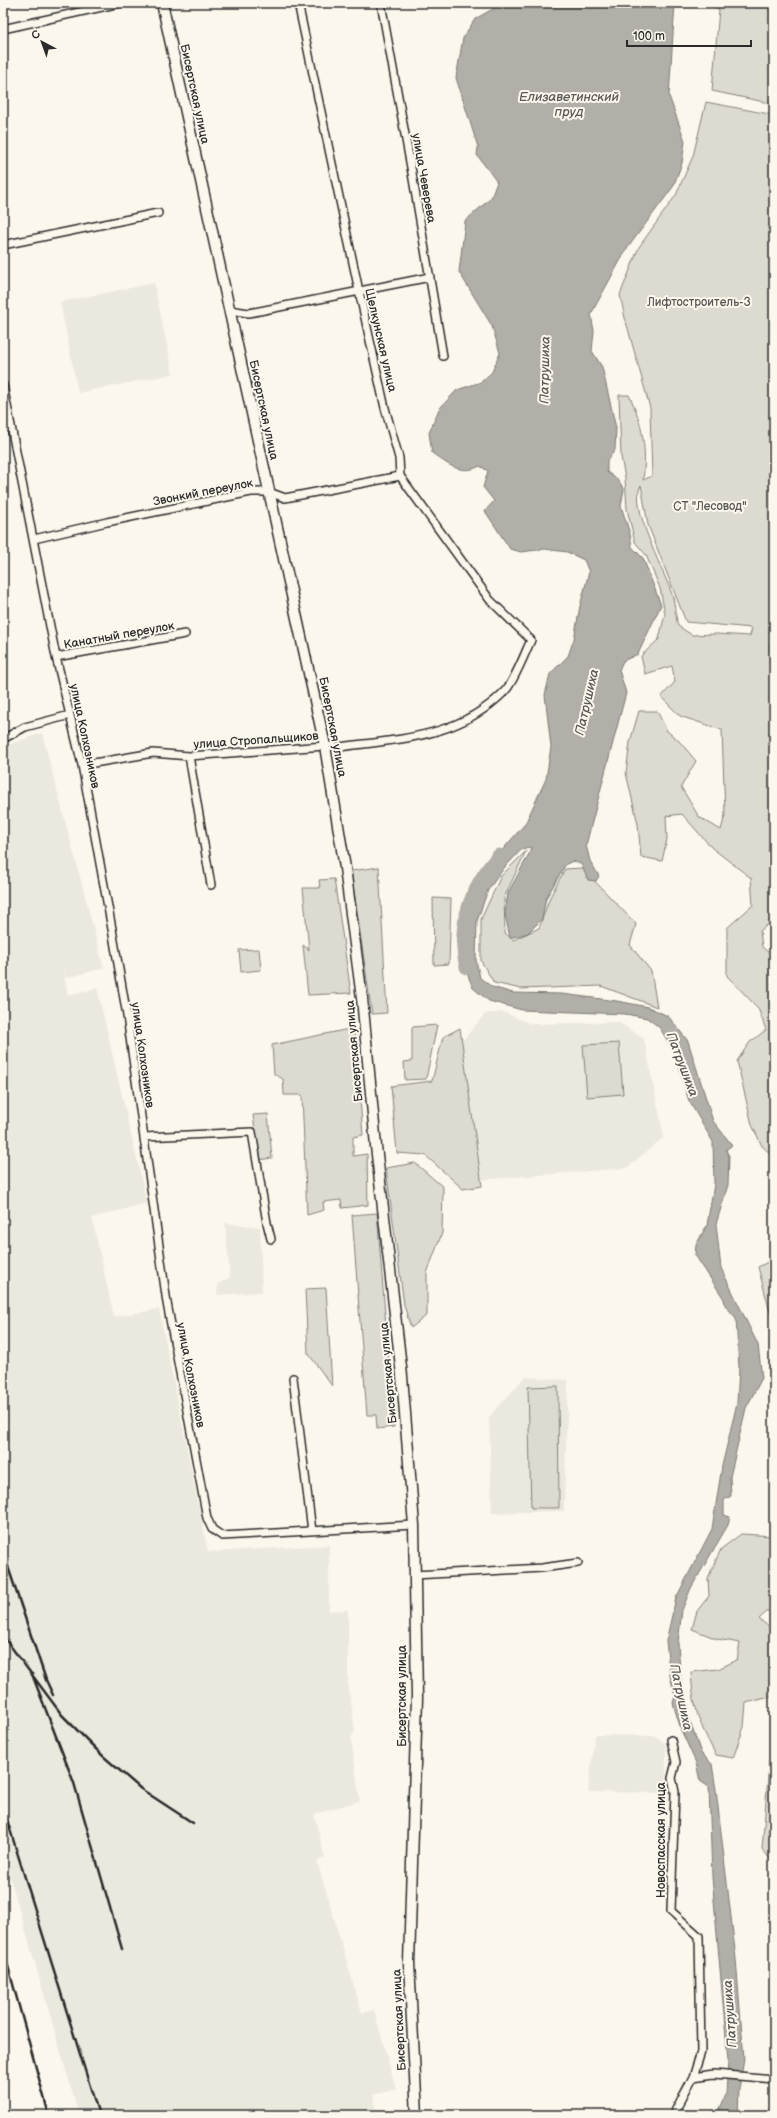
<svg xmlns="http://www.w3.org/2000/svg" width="777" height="2118" font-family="'Balsamiq Sans',sans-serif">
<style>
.built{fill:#ebe8de}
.green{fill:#dddad0;stroke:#84827e;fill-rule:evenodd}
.water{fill:#b1afa7;stroke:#7b7a75}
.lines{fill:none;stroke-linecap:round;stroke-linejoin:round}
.river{stroke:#b1afa7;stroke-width:15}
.street-casing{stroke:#2b2b2b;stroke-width:10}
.secondary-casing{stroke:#2b2b2b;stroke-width:13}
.street{stroke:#fbf7ec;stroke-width:7}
.secondary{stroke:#fbf7ec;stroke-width:10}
.rail{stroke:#2b2b2b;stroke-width:2.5}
.labels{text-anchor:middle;stroke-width:4;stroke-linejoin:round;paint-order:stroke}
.street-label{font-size:12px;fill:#2b2b2b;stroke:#fbf7ec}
.park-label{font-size:12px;fill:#585754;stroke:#fbf7ec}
.water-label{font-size:13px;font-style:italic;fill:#5a5956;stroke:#fbf7ec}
</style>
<rect width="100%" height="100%" fill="#fbf7ec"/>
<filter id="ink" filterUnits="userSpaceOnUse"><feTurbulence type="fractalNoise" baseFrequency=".025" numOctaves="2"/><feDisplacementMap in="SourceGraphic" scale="8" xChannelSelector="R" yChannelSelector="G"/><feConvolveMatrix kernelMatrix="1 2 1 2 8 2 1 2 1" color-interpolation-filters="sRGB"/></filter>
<g filter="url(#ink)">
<path class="built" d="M154 283 173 374 78 393 60 302Z
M42 733 104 968 66 978 63 968 68 996 97 988 147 1203 92 1218 114 1317 159 1309 208 1552 329 1545V1611L348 1610V1690L352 1708 355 1732 351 1738 360 1801 314 1814 325 1858 317 1861 362 2013 374 2010 396 2089 373 2095 378 2115H79L3 1853V747Z
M503 1012 531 1024 618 1022 644 1039 664 1137 627 1168 480 1180 453 1052 485 1014Z
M225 1223 260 1227 262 1292 217 1295 218 1284 230 1277Z
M525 1377 568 1380 564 1511 492 1513 489 1417Z
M595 1735 655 1736 666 1744V1793L588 1792Z"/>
<path class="green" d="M703 3H774V104L712 91 719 9Z
M706 102 774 115V630L769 646 774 700V923L772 921 760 931 762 947 774 957V1157L762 1146 752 1125 737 1061 750 1042 766 1030 758 1008 727 976V928L753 905 751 878 712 848 682 814 666 816 667 839 662 861 641 857 638 824 626 773 630 742 639 711H657L667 731 679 741 696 761 681 787 699 817 721 830 725 815 722 730 680 716 661 697 675 682 672 666 645 674 641 656 659 639 665 614 660 588 646 555 635 542 627 509 625 478 621 457 619 395H629C643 423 647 451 643 480L652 476 650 408 625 318 620 295 639 247 676 195 693 156ZM641 485 648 525 686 622 752 628 750 636 716 634 692 635 678 626C675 614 675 600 670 589 662 567 629 505 641 485Z
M526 851 504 898 505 933 513 940 539 928 550 897 565 869 582 868 636 924 630 945 651 971 657 1007 601 986 521 989 494 983 481 961V919L501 876Z
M379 867 387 1013 372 1014 351 871Z
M334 879 351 993 308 995 303 945 309 950 303 888H320L319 880Z
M433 898 451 899 449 964 434 965Z
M259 949 261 970 241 972 239 950Z
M437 1025 426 1079 405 1080 404 1062 412 1061V1027Z
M354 1028 363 1135 353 1137V1156L367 1154 368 1205 342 1208 341 1200 323 1202 324 1210 307 1215 302 1095H284L283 1079 274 1074 272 1045Z
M460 1028 482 1186 463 1189 425 1155 397 1153 391 1086 432 1081 443 1037Z
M619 1043 623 1094 587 1097 583 1045Z
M268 1114 272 1158 259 1160 253 1115Z
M415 1163 443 1187 442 1233 427 1273V1315L411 1328 404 1305 386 1168Z
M377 1213 394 1427 377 1429 376 1415H367L352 1215Z
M774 1259V1327L758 1267Z
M326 1288 332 1386 308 1353 305 1289Z
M558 1386 559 1508H531L528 1387Z
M741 1534 774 1536 773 1606 759 1619 774 1631V1696L746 1703 744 1727 733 1758 716 1755C699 1724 693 1707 691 1672L718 1669 737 1660 740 1643 717 1639 692 1629 697 1611 709 1596 708 1578 721 1549Z
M774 1747V1864L762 1849 770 1753Z"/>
<path class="water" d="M507 3H675L669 96 685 141 682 163 673 187 626 250 591 314 594 331 592 351 602 367 616 428 615 450 607 461V472L618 480 624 489 621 506 630 534 632 547 643 558 661 605 638 654 623 661 619 670 626 693 586 845 590 861 599 876 596 881 588 880 581 864 573 861 566 864 546 898 542 919 528 933 510 938 505 914 508 893 529 854 531 847 522 849 504 868 488 890 477 921 476 960 480 978 492 987 513 993 562 994 617 1001 648 1007 668 1016 688 1041 713 1121 732 1145 726 1150 729 1156 728 1185 716 1224 721 1268 758 1345 762 1378 746 1408 730 1477 731 1496 724 1500V1515L730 1517 728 1525 691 1588 682 1610 678 1643 683 1711 690 1722 701 1753 712 1764 716 1790 736 1959 744 2059 739 2089 738 2115H717L726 2095 728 2061 712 1877 709 1787 700 1781 696 1763 681 1730 673 1703 675 1696 670 1676 666 1641 676 1598 712 1529 722 1466 737 1403 739 1368 736 1318 725 1305 724 1299 695 1255 696 1245 707 1225 714 1184 713 1142 689 1101 674 1051 659 1027 647 1018 625 1014 522 1010 489 1001 473 988 465 968 464 929 467 911 477 888 504 848 525 824 546 779 551 747 545 695 550 674 568 656 574 639 580 606 589 572 584 560 567 552 545 549 521 552 510 549 485 511 494 501 483 487 488 471 480 466C461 476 447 464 432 453L429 433 439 409 457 390 481 382 492 372 500 353 492 326 459 272 465 221 491 198 497 182 477 155 478 147 456 78 463 38 475 19 498 6Z"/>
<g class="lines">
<path class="river" d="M467 967C457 927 471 887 499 856"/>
<defs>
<path id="street" d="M381 3 412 173 443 356
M3 29 120 3
M3 245 158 213
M229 310 249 313 430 277
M3 385 56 657 82 765 112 929 127 1016 167 1303 207 1518 212 1529 222 1536 414 1525
M34 539 107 522 251 492H269L285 498 400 476
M56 657 185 634
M3 739 25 727 70 715
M189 756 211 885
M82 765 153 753 189 756 325 746 339 747C400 739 459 738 505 691 514 682 525 653 531 640L490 600 400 476 399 458 385 408 359 291 298 3
M144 1137 252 1132 267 1223 271 1239
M293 1378 312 1531
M414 1575 542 1568 578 1563
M671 1740 676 1762 672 1778 675 1792 671 1911 699 1936 701 2052 693 2077 673 2115
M693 2077 714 2074 774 2079"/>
<path id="secondary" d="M162 3 325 746 345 868 362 998 376 1146 402 1376 414 1525 417 1697 409 1963 417 2115"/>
</defs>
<use href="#street" class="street-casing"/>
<use href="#secondary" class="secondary-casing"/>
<use href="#street" class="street"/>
<use href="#secondary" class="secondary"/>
<path class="rail" d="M3 1552 46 1680 53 1695
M3 1636 62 1715 103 1756 141 1789 193 1823
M32 1674 74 1783 122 1949
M3 1807 99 2115
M3 1948 49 2115"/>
</g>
</g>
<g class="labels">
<g class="street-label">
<text transform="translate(195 94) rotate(78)" y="4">Бисертская улица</text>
<text transform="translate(424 178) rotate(80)" y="4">улица Чеверева</text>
<text transform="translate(381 340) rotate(77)" y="4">Щелкунская улица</text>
<text transform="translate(264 410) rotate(78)" y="4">Бисертская улица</text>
<text transform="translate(203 492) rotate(-11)" y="4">Звонкий переулок</text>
<text transform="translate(119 635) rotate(-10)" y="4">Канатный переулок</text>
<text transform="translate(333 727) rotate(79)" y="4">Бисертская улица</text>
<text transform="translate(85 736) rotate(78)" y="4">улица Колхозников</text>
<text transform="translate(256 740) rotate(-4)" y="4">улица Стропальщиков</text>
<text transform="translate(354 1051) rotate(-95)" y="4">Бисертская улица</text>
<text transform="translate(143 1055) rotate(82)" y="4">улица Колхозников</text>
<text transform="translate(388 1373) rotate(-95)" y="4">Бисертская улица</text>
<text transform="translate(191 1375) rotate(79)" y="4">улица Колхозников</text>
<text transform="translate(402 1696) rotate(-90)" y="4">Бисертская улица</text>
<text transform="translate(661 1840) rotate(-90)" y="4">Новоспасская улица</text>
<text transform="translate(399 2020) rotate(-93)" y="4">Бисертская улица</text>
</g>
<g class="park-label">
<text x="699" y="306">Лифтостроитель-3</text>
<text x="710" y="510">СТ "Лесовод"</text>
</g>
<g class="water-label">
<text x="569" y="101">Елизаветинский<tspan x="569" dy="15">пруд</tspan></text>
<text transform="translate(544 370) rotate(-89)" y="5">Патрушиха</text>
<text transform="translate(586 702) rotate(-77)" y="5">Патрушиха</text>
<text transform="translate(683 1064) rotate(69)" y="5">Патрушиха</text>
<text transform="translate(682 1697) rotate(78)" y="5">Патрушиха</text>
<text transform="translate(729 2014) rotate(-94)" y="5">Патрушиха</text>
</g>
</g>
<rect width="777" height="2118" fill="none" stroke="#fbf7ec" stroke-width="16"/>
<rect x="8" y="8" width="761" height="2102" fill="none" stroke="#2b2b2b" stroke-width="1.5" filter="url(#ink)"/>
<g transform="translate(42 42) rotate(319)" stroke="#fbf7ec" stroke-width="3" paint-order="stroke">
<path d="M0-3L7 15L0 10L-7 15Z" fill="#2b2b2b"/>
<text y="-6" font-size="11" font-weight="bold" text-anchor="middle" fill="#2b2b2b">С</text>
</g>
<path d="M627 40v6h124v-6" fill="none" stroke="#2b2b2b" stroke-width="2"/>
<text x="633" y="40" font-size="12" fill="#2b2b2b" stroke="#fbf7ec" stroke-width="3" paint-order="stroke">100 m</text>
</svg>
